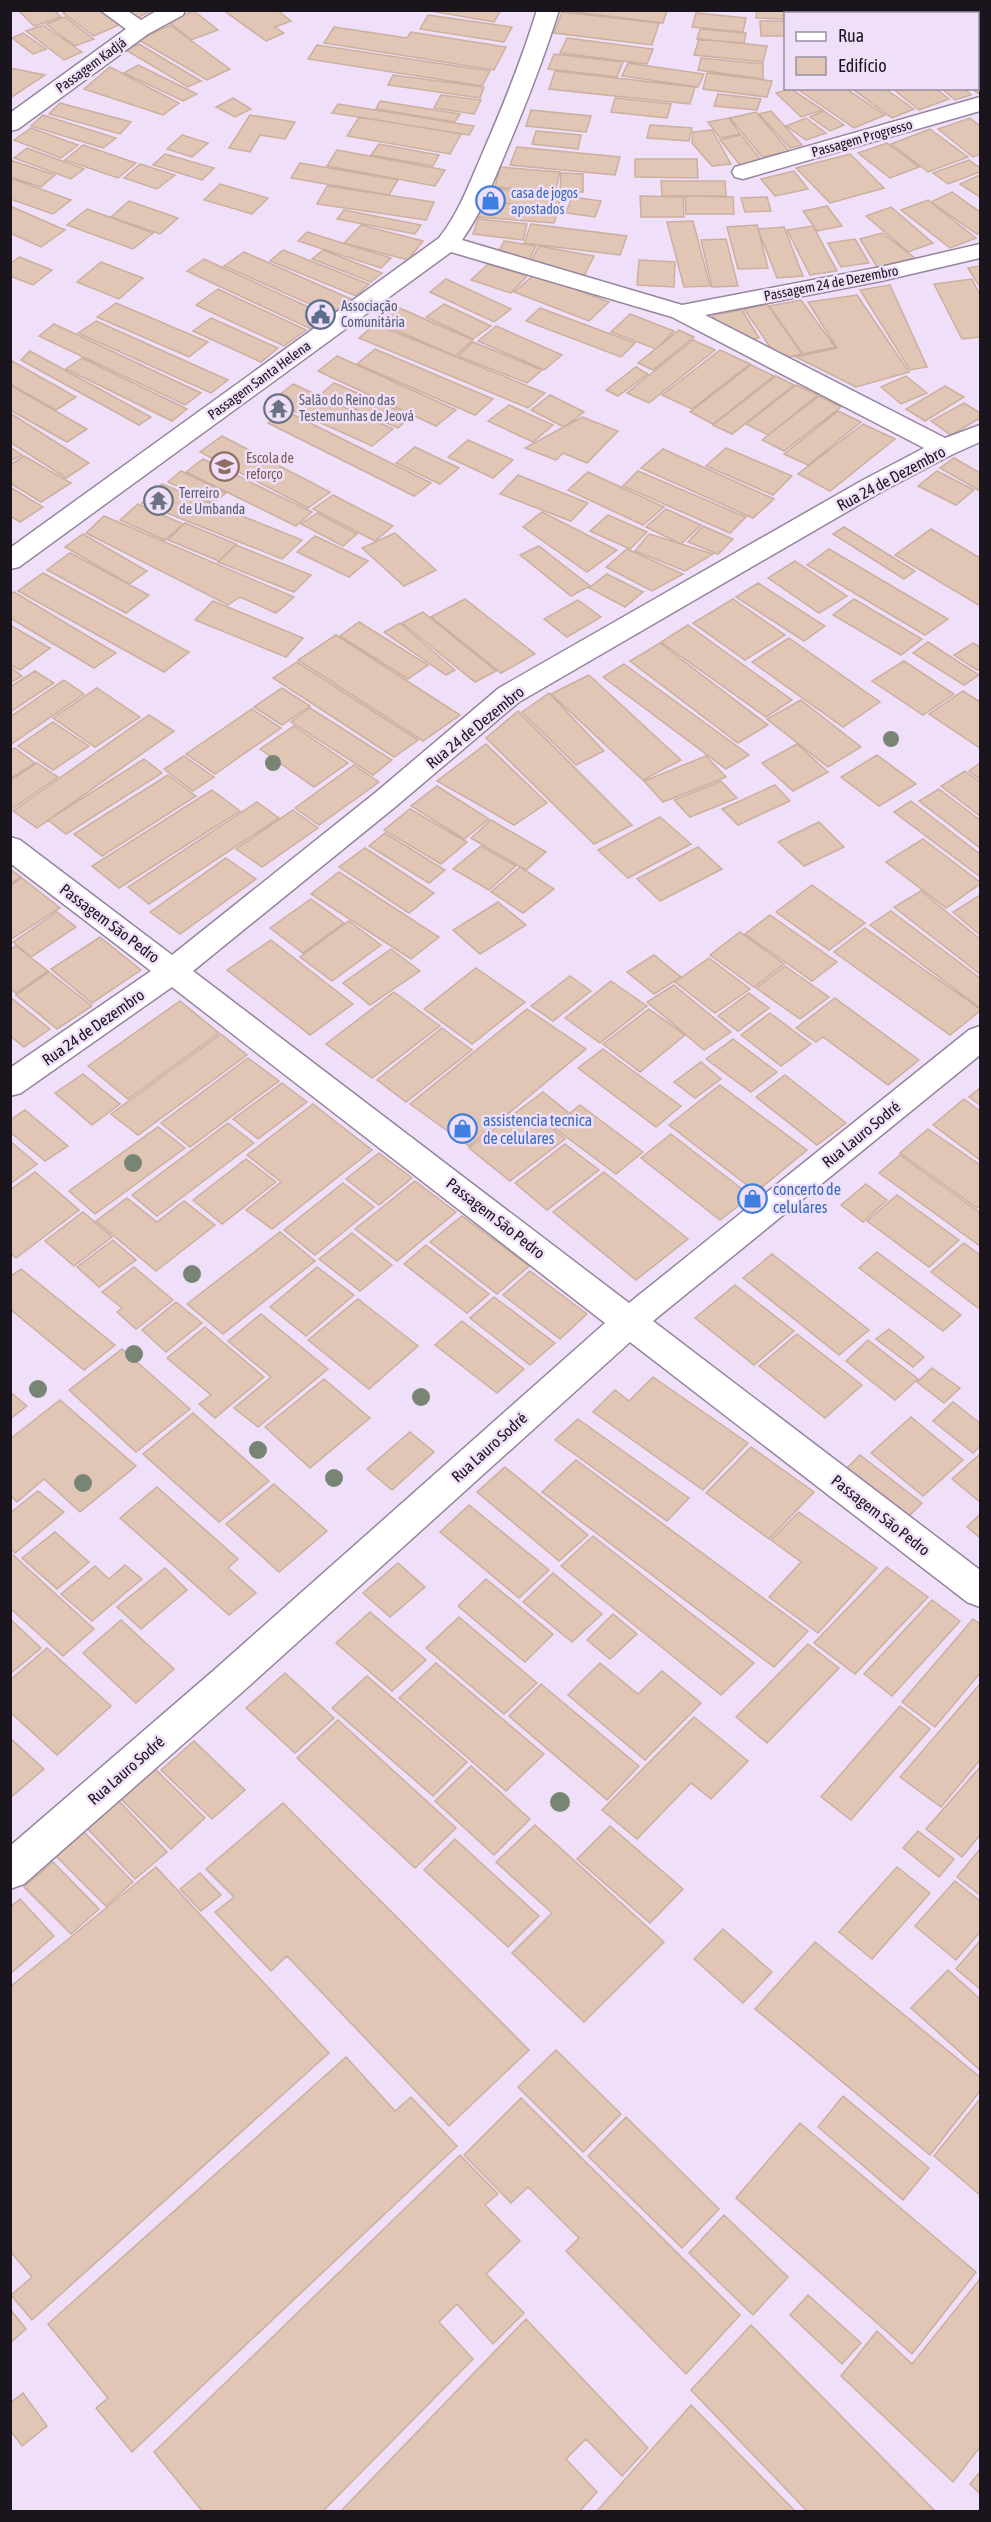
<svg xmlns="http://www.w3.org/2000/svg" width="991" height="2522" font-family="'Asap Condensed',sans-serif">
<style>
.building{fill:#e2c6b5;stroke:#cbaf9f;stroke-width:1.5}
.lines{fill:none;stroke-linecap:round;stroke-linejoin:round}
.minor-casing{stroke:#96859d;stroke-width:3}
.minor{fill:#fff;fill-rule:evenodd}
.tree{fill:#788575}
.labels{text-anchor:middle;stroke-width:5;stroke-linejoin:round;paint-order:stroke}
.far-street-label{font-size:14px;fill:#1a141d;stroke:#f0dff9}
.far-shop-label{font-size:14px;fill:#366cbe;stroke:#f0dff9;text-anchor:start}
.far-service-label{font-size:14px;fill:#4e5e75;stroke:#f0dff9;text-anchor:start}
.far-worship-label{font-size:14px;fill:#5b616d;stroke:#f0dff9;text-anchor:start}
.far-education-label{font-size:14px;fill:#785e54;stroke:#f0dff9;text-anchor:start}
.street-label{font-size:16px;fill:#1a141d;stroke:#f0dff9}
.shop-label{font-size:16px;fill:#366cbe;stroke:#f0dff9;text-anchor:start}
</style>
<rect width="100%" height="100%" fill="#f0dff9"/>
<path class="building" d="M18 10H54L61 17 34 26Z
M69 10H102L121 24 94 36 63 13Z
M116 10H153L133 20Z
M223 10H277L291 21 275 27 284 33 266 41Z
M425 10H501L494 22Z
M662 10 667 11 663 23 568 11Z
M757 10H784L783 19 756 18Z
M916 10H952L956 14H920Z
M955 10H980V27L978 25V14H960Z
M194 11 218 30 191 40 168 21Z
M562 12 659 23 652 45 554 33Z
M696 13 746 18 743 32 692 27Z
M428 15 512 27 504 42 420 29Z
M65 17 94 39 75 46 46 24Z
M760 21H786V36H761Z
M43 25 82 52 64 60 26 31Z
M170 25 230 69 207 80 139 40Z
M334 27 407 38 411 32 506 47 494 70 324 43Z
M700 29 746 33 744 43 697 39Z
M23 33 46 49 33 54 12 38Z
M567 38 653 49 647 64 560 53Z
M699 39 767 46 763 62 694 55Z
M139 44 201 81 188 87 126 50Z
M317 45 490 71 482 86 308 59Z
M554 54 623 62 617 77 548 69Z
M701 58 763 64V79L698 70Z
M628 63 704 74 698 87 622 76Z
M980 63V93L979 94 971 88H978V64Z
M138 65 197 94 183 101 124 73Z
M110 67 179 103 163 115 84 89Z
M10 68 45 75 10 98Z
M555 71 695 87 690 104 549 89Z
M707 73 772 81 767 97 703 89Z
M393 75 484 87 480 98 388 85Z
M796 88H845L885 115 854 128Z
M851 88H884L914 109 892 118Z
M892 88H935L949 99 919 110Z
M941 88H964L971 95 955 100Z
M791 89 823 110 801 117 776 93Z
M718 94 761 99 757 110 714 106Z
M441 95 481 100 474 114 434 108Z
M233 98 251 109 235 117 216 107Z
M615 98 671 104 667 118 611 112Z
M380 101 460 114 455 122 376 109Z
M60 103 131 122 120 134 49 114Z
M338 104 474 126 469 135 332 113Z
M531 110 591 116 586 132 526 126Z
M771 111 802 145 790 148 759 114Z
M824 111 844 125 830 131 810 117Z
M756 112 789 151 762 157 730 118Z
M43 115 116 138 103 148 31 126Z
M250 115 295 122 285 139 260 135 250 152 229 148Z
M359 117 461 134 450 154 347 136Z
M729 118 740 134 720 138 708 122Z
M806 118 826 133 806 140 786 126Z
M970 118 980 126V154L973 157 938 129Z
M650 125 692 128 689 141 647 138Z
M31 128 78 145 61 158 14 140Z
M930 129 968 157 928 172 891 144Z
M712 130 731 164 712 166 692 143 693 132Z
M536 131 581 135 578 149 532 144Z
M182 135 208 143 192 157 167 149Z
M741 135 761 160 740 165 720 140Z
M887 143 919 167 890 178 858 153Z
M379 144 439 155 433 166 371 155Z
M83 145 136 163 118 178 65 160Z
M517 147 620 157 615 175 510 165Z
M27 148 84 169 71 179 14 158Z
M337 150 445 170 435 186 327 166Z
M165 154 214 168 202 180 153 165Z
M850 154 884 188 830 203 796 168Z
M635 159H697L698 178 635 177Z
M10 160 55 175 41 187 10 177Z
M969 160 980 168V172L948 184 933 173Z
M300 163 398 180 389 195 291 178Z
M140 164 175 175 157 189 124 178Z
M500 167 560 172 555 192 495 187Z
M794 171 808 189 775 196 761 179Z
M561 173 583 174V192L560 191Z
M980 175V197L960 184Z
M10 178 71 200 53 214 10 199Z
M661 181H725L726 196H662Z
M220 184 268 198 252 214 204 200Z
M327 186 434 202 426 220 317 204Z
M488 188 561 195 558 208 485 201Z
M952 192 980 212V232L977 234 931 202Z
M640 196 683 197 684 217H641Z
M685 196 733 197 734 214H686Z
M572 197 601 201 595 217 566 213Z
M767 197 771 211 745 212 741 198Z
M928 200 976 238 950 248 901 210Z
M129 201 178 218 160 234 111 217Z
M481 201 559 208 554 223 477 217Z
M10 206 65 230 41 247 10 233Z
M827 206 842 226 817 231 803 211Z
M891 207 933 243 908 252 866 216Z
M87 209 153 233 133 249 67 225Z
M344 210 421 225 415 234 337 219Z
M478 219 527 224 523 240 473 234Z
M693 221 710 286 684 287 667 222Z
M531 224 627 236 620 255 524 243Z
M361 225 423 241 408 260 344 243Z
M757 225 768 268 738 269 727 227Z
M813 226 837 271 810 275 787 230Z
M784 227 803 276 777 278 758 229Z
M307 232 391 258 381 268 298 241Z
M882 233 915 258 877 267 860 239Z
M726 239 738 286 712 287 701 240Z
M855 239 869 263 841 267 828 243Z
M504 241 536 246 529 260 497 255Z
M539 246 594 256 584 276 529 265Z
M283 250 369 284 356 296 270 261Z
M323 250 382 273 371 282 312 259Z
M244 252 351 299 332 314 224 266Z
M19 257 52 270 33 285 10 276V264Z
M204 259 330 317 313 330 187 271Z
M639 260 675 262 674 287 637 285Z
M101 262 143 278 119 299 77 282Z
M488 264 527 276 511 293 471 280Z
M980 266V287L968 268Z
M535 274 609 302 589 321 514 292Z
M446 279 511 309 494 322 430 292Z
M972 279 980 295V337L962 339 934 284Z
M890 285 927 367 910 370 860 290Z
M218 289 306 330 284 346 196 305Z
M857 295 909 372 856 387 796 357 837 348 808 302Z
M801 300 835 347 803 354 769 306Z
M116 303 208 342 189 357 97 317Z
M444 304 491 326 473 339 426 317Z
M767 304 802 354 790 357 773 351 744 309Z
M397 307 473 340 455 356 377 322Z
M540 308 635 343 621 357 526 321Z
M742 310 759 338 745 341 720 329 712 315Z
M630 314 674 331 656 349 611 332Z
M211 318 278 348 261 362 193 331Z
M96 321 228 380 211 393 78 333Z
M54 324 201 393 185 405 39 336Z
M375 324 545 393 528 408 359 338Z
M496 326 562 355 544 370 478 341Z
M679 330 694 337 653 370 638 363Z
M693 340 715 350 649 403 627 393Z
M473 342 542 370 527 383 458 356Z
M375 349 493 399 475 415 357 364Z
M720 350 750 364 692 409 662 395Z
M30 351 151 417 139 425 21 360Z
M337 356 456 410 436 426 318 371Z
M82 358 187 409 172 421 66 369Z
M10 360 76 397 56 410 10 384Z
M751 365 774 376 713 424 690 412Z
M636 367 648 374 618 396 606 390Z
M776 376 794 385 732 434 713 425Z
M906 376 927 393 901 404 881 387Z
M334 383 411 416 398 428 321 394Z
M293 384 393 429 372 446 272 401Z
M10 385 87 429 67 442 10 410Z
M796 385 818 395 768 435 746 424Z
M945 386 964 397 925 421 906 409Z
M550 395 584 412 564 427 531 410Z
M819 396 841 407 784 451 762 440Z
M964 403 980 413V418L951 435 931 421Z
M509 405 553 425 533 442 488 421Z
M284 410 431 483 414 496 268 423Z
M838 411 861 422 808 465 784 454Z
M13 415 89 463 66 478 10 442V416Z
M582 417 618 431 587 463 563 453 556 460 525 448Z
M863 424 895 439 830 491 798 474Z
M222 436 330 492 308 508 200 452Z
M468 440 513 460 493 478 448 457Z
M10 447 22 455 10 461Z
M415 447 459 468 440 484 396 463Z
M726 448 792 476 773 495 706 466Z
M663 449 774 499 753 518 641 468Z
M24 456 71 483 41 502 10 483V465Z
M954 458 980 473V491L940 468Z
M203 459 312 512 296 526 186 472Z
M181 471 226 493 213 503 168 482Z
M638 471 746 517 730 533 623 486Z
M937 471 974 490 956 505 918 486Z
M588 472 664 507 643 525 568 490Z
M518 475 588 503 571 521 500 494Z
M162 484 302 540 282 559 142 503Z
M10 487 43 507 20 522 10 516Z
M333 495 393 526 375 541 313 509Z
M138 504 183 524 165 540 120 520Z
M666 509 701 525 681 544 646 527Z
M542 512 617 550 587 572 523 527Z
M317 513 357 534 343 546 301 524Z
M608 515 647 532 630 549 590 531Z
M104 516 294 597 276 613 240 597 228 605 86 533Z
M185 523 236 544 219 561 168 540Z
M703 526 733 539 718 554 688 542Z
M844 527 915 571 904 579 833 534Z
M931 529 980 558V606L895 555Z
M395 533 436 570 404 586 362 548Z
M83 534 147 571 129 584 65 547Z
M649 534 713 554 685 571 635 551Z
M315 536 368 561 349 577 297 552Z
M236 545 311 575 294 592 218 562Z
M539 546 590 586 571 596 520 555Z
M627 549 683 574 652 591 606 567Z
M829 549 948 619 925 635 807 565Z
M70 553 149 595 126 613 47 570Z
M795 561 847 596 819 613 768 578Z
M43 573 189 652 164 672 18 591Z
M607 574 643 592 625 607 589 588Z
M758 583 825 626 804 641 736 597Z
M14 592 116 653 94 668 10 618V594Z
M465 599 535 654 501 673 431 617Z
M733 599 785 635 745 660 693 623Z
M854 599 922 639 901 655 833 615Z
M578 600 601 617 567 637 544 619Z
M213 601 303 638 286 657 195 620Z
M423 612 496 671 475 682 402 623Z
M359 622 428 665 408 679 340 636Z
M400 623 455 670 446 675 384 632Z
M10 625 50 648 20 670 10 665Z
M688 625 792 700 766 717 661 642Z
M336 635 460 715 423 741 298 660Z
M789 638 880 702 843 727 752 662Z
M928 642 979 675 964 685 913 653Z
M660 643 768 725 738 743 630 661Z
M973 643 980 647V668L977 670 954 655Z
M904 661 954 694 923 715 872 681Z
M297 662 418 740 394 757 273 678Z
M624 664 749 755 726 769 603 677Z
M10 667 22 676 10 683Z
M35 671 54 683 10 712V687Z
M589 675 681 760 643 780 551 694Z
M64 680 84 694 10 745V717Z
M97 688 140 717 95 747 53 718Z
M282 688 310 706 282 725 254 707Z
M963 691 980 702V748L929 714Z
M549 693 604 751 576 765 522 712Z
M801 700 861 747 828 767 767 719Z
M310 708 392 760 373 775 291 722Z
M252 709 281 728 215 774 186 754Z
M518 711 632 825 594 844 486 738Z
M149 715 174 731 37 828 13 811Z
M53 722 89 746 53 770 18 746Z
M294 726 348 763 314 787 260 749Z
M486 744 547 803 514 825 437 781Z
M797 744 828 772 793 791 762 763Z
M15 748 35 763 10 779V750Z
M877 755 916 784 879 806 841 777Z
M184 756 214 777 193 791 164 769Z
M706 756 726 777 663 802 644 781Z
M144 759 162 773 66 834 48 820Z
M37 763 58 777 10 810V781Z
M980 763V779L969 771Z
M354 765 379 782 319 825 295 808Z
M965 771 980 782V816L941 786Z
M168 775 196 796 102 856 74 834Z
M721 781 737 798 690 817 674 800Z
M775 785 790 801 738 825 722 809Z
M437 786 489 819 464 839 411 806Z
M939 789 980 820V848L919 801Z
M212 790 240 811 119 888 92 866Z
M911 801 980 854V874L978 875 894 812Z
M257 802 279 818 149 904 128 887Z
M410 809 467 842 441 864 384 830Z
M293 810 318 828 262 867 236 849Z
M660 817 691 844 628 878 598 850Z
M491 820 546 852 526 870 471 838Z
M819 822 844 847 804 866 778 842Z
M385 833 445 870 429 883 369 846Z
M923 839 980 882V884L946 908 886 862Z
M481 846 516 866 489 890 453 869Z
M698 847 722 869 660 901 637 879Z
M365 848 434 893 409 913 339 867Z
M226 858 256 879 180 934 150 912Z
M520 867 554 889 523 913 491 892Z
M10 869 21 877 10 884Z
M339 872 439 937 411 959 311 894Z
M22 878 60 908 10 940V886Z
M812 885 865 923 829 950 776 912Z
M921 891 980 939V974L894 907Z
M980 895V935L953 912Z
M311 899 344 923 303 953 270 928Z
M498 902 526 925 480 954 453 930Z
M891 911 980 978V1008L870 925Z
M57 912 76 927 31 957 13 942Z
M770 915 837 962 812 981 745 934Z
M349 921 381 945 332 981 300 957Z
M865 928 980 1009V1011L950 1035 834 952Z
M740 932 784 964 754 987 710 955Z
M100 937 141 970 92 1003 51 969Z
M271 940 353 1004 310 1035 227 970Z
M16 946 48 971 16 993 10 988V950Z
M391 949 420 971 370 1005 343 983Z
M654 955 681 977 654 994 627 972Z
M709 958 750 989 715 1013 675 982Z
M785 966 829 997 800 1019 756 988Z
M476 968 525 1002 472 1044 424 1009Z
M49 972 92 1006 57 1029 16 995Z
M570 976 591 991 553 1021 531 1006Z
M611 981 647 1006 600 1043 565 1018Z
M674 985 731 1032 704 1050 647 1002Z
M394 992 440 1026 372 1078 326 1044Z
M749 993 769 1008 738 1031 718 1016Z
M10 997 50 1029 24 1047 10 1036Z
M835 998 919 1060 888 1085 823 1037 816 1042 796 1028Z
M180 1001 219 1033 128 1099 88 1066Z
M527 1009 586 1049 469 1146 410 1104Z
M649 1009 685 1035 640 1072 603 1044Z
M770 1013 811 1044 781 1066 741 1035Z
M442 1028 472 1050 406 1102 377 1080Z
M221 1034 247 1055 138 1135 111 1114Z
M733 1039 777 1072 751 1092 706 1059Z
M603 1049 681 1106 656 1127 578 1068Z
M248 1058 279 1081 190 1147 161 1123Z
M701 1062 721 1079 695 1098 674 1082Z
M83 1074 120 1104 92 1125 55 1093Z
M785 1075 846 1123 817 1145 756 1097Z
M282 1083 307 1102 258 1139 233 1119Z
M720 1085 807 1150 756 1192 669 1125Z
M980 1088V1105L969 1097Z
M543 1092 568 1112 549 1126 565 1139 510 1181 469 1148Z
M964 1099 980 1111V1160L933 1125Z
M313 1104 372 1150 272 1229 246 1210 281 1182 247 1155Z
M580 1105 643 1152 616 1174 553 1127Z
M25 1110 68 1146 45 1161 10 1132V1120Z
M228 1123 254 1143 157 1216 132 1195Z
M158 1127 185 1148 95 1214 69 1191Z
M928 1129 980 1165V1205L977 1208 900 1153Z
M671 1134 751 1196 720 1220 641 1158Z
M10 1141 37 1164 10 1184Z
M565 1144 599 1170 547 1210 515 1183Z
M379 1153 412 1178 379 1205 346 1179Z
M900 1155 980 1213V1246L879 1173Z
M246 1159 276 1182 222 1224 193 1200Z
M35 1172 79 1210 16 1258 10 1253V1190Z
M604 1172 688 1239 636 1280 553 1212Z
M415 1181 456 1212 397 1261 355 1229Z
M343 1183 374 1207 315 1255 284 1230Z
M866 1184 887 1200 863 1222 841 1205Z
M897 1195 959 1240 929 1267 867 1221Z
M127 1198 157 1222 184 1201 215 1225 156 1271 96 1221Z
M83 1212 112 1237 74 1266 45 1241Z
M462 1216 529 1266 497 1294 430 1242Z
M280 1232 315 1261 223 1334 187 1304Z
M352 1233 392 1265 360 1291 319 1259Z
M113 1240 136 1260 99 1287 77 1267Z
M964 1243 980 1255V1306L978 1308 931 1272Z
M426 1245 489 1294 467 1313 404 1264Z
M877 1252 961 1315 943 1331 859 1268Z
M772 1254 869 1330 839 1355 743 1278Z
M134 1267 173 1300 136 1329 117 1312 122 1308 102 1292Z
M317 1267 354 1295 306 1336 270 1307Z
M21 1269 115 1345 84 1370 10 1309V1277Z
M530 1271 587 1314 560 1339 503 1295Z
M735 1285 794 1331 754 1365 695 1318Z
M494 1297 555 1343 530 1365 470 1318Z
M358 1299 418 1346 369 1389 308 1340Z
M176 1302 202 1323 166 1352 142 1330Z
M261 1314 328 1369 258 1427 234 1408 271 1377 228 1341Z
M462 1321 524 1369 497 1393 435 1345Z
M205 1327 264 1377 215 1418 199 1404 211 1395 167 1358Z
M889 1329 924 1357 913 1367 876 1339Z
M797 1334 862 1385 825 1418 759 1366Z
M868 1340 918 1379 895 1400 846 1361Z
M122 1349 190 1409 136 1452 69 1390Z
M932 1368 960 1388 944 1403 917 1382Z
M653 1377 748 1443 703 1490 593 1412 615 1390 629 1401Z
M324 1379 370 1418 310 1468 265 1427Z
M10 1392 27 1406 10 1419Z
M60 1400 136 1466 80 1512 44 1479 17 1502 10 1495V1439Z
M953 1402 980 1423V1446L973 1453 933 1421Z
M193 1413 269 1481 219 1522 143 1454Z
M911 1417 963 1460 923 1496 871 1453Z
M578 1419 689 1498 667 1521 555 1440Z
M410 1432 434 1452 392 1490 367 1469Z
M751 1447 814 1492 769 1539 706 1493Z
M980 1454V1502L952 1479Z
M860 1455 922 1503 904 1521 843 1472Z
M576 1460 808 1631 774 1667 542 1492Z
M505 1467 588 1535 559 1561 477 1492Z
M274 1484 327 1531 279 1572 226 1524Z
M157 1487 238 1559 228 1568 256 1593 229 1615 120 1518Z
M38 1491 64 1512 15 1553 10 1549V1513Z
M469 1505 549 1570 519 1598 440 1532Z
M799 1512 877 1568 818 1633 769 1597 801 1562 771 1540Z
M980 1514V1538L967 1527Z
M55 1532 89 1562 57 1589 22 1558Z
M593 1536 754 1663 721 1695 561 1566Z
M13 1555 94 1629 63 1656 10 1608V1557Z
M398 1563 425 1587 390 1617 363 1593Z
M125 1565 142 1579 92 1621 61 1594 95 1566 109 1579Z
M887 1567 928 1597 855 1674 814 1643Z
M165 1568 187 1590 141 1629 117 1607Z
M553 1573 602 1614 572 1642 523 1602Z
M486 1579 553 1634 525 1662 458 1606Z
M932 1600 960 1621 892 1696 864 1674Z
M370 1612 426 1660 392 1691 336 1643Z
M613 1614 637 1634 610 1659 587 1640Z
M459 1617 537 1683 504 1714 426 1648Z
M10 1619 41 1648 10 1674Z
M973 1619 980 1624V1673L935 1727 902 1702Z
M121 1620 174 1669 136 1703 83 1653Z
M808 1644 839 1668 767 1743 736 1717Z
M47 1648 111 1706 57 1755 10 1712V1680Z
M436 1663 544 1754 506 1791 399 1698Z
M600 1663 638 1694 662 1671 701 1703 645 1760 568 1695Z
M285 1673 334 1718 295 1753 246 1708Z
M367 1676 467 1762 433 1796 332 1708Z
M541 1684 639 1766 607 1800 509 1716Z
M980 1684V1760L941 1807 900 1777Z
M900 1706 930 1729 851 1820 821 1797Z
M694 1717 748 1761 711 1799 691 1783 637 1839 602 1810Z
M338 1720 456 1828 415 1868 297 1758Z
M10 1738 44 1769 10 1798Z
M194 1741 245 1790 212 1819 161 1770Z
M471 1766 530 1819 494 1855 435 1801Z
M980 1767V1835L962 1857 926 1829Z
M155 1769 205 1818 171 1849 121 1799Z
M119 1801 167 1852 135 1879 87 1828Z
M283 1803 529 2050 449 2126 287 1956 271 1971 215 1912 234 1897 206 1869Z
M535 1825 664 1942 584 2022 512 1953 552 1913 496 1862Z
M610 1826 683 1889 650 1923 577 1859Z
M918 1831 954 1859 939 1877 903 1848Z
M84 1832 133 1882 106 1906 56 1856Z
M455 1839 539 1916 508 1947 424 1870Z
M980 1849V1895L957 1877Z
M53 1862 99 1909 71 1934 24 1887Z
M156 1867 329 2053 32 2320 11 2295 32 2277 10 2251V1987Z
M897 1867 930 1893 872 1959 839 1932Z
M200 1873 221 1895 201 1911 180 1889Z
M955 1881 980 1901V1932L956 1960 915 1926Z
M20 1899 54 1936 10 1974V1907Z
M723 1929 772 1972 743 2003 694 1959Z
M980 1941V1989L956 1969Z
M815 1942 980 2077V2091L930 2155 755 2009Z
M948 1970 980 1999V2070L911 2008Z
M556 2050 621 2114 583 2152 518 2087Z
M346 2057 395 2111 411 2097 457 2146 132 2452 96 2408 108 2398 48 2324Z
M843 2096 929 2168 903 2200 818 2127Z
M521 2098 740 2315 686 2374 566 2251 579 2238 528 2187 511 2203 464 2155Z
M980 2099V2195L934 2156Z
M626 2117 719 2209 682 2248 588 2156Z
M800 2123 976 2272 912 2354 736 2198Z
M460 2155 498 2194 485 2205 520 2241 486 2274 524 2313 493 2344 457 2304 439 2322 473 2359 322 2512H203L154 2452Z
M724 2215 788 2277 753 2315 689 2253Z
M980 2279V2447L953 2482 841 2376 877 2331 912 2364Z
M808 2295 861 2343 842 2364 790 2315Z
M10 2309 26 2329 10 2343Z
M526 2319 648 2448 622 2476 586 2439 566 2459 597 2492 579 2512H340Z
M751 2325 936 2512H808L691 2390Z
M23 2393 47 2426 22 2446 10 2430V2403Z
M691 2405 796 2512H596Z
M980 2472V2494L970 2484Z"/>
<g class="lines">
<defs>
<path id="minor" d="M100 10H126L141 20 158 10H185L183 15 148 34 18 129 10 131V113L126 29Z
M537 10H559C544 58 526 104 507 149 494 180 482 212 462 240L682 305 881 267 980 244V258L881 281 705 315 945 438 980 425V442L953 454 881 492 519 702 395 807 193 971 629 1303 969 1030 980 1026V1055L653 1321 980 1570V1607L967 1602 630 1342 239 1695 24 1884 10 1889V1846L213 1671 605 1323 172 987 21 1093 10 1096V1068L151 971 10 863V837L20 840 172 955 375 793 499 688 863 480 924 448 672 317 451 252 19 567 10 569V548L439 238C459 213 470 182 483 152 503 106 522 59 537 10Z
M901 10H922L923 14H902Z
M978 50 980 51V66L978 65Z
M980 97V111L743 179 735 177 732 172 735 167Z"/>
</defs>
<use href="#minor" class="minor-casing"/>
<use href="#minor" class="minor"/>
</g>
<g class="tree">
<circle cx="891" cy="739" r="8"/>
<circle cx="273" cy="763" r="8"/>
<circle cx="133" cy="1163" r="9"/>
<circle cx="192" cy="1274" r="9"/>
<circle cx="134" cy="1354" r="9"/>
<circle cx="38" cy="1389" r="9"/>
<circle cx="421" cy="1397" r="9"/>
<circle cx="258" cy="1450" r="9"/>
<circle cx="334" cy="1478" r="9"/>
<circle cx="83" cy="1483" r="9"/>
<circle cx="560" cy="1802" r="10"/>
</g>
<defs>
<symbol id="shop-ring" viewBox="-11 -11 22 22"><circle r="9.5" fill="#f0dff9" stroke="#3f7fe0" stroke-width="1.5"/><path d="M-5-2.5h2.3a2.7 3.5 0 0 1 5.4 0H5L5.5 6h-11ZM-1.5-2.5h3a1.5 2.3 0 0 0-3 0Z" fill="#3f7fe0"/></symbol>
<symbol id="civic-ring" viewBox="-11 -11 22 22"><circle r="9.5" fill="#f0dff9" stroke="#5c6f8a" stroke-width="1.5"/><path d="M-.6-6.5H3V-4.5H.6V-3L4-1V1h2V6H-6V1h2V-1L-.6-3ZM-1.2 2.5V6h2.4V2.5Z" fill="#5c6f8a"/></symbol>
<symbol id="temple-ring" viewBox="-11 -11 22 22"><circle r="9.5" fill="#f0dff9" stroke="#6b7280" stroke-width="1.5"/><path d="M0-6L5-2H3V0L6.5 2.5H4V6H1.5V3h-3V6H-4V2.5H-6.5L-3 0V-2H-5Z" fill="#6b7280"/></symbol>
<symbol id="school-ring" viewBox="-11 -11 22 22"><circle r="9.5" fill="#f0dff9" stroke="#8d6e63" stroke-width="1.5"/><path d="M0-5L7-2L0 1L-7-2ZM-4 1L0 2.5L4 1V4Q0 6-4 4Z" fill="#8d6e63"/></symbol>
</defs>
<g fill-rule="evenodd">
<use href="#shop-ring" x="474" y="184" width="33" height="33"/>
<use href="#civic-ring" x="304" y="298" width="33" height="33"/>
<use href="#temple-ring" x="262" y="392" width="33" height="33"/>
<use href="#school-ring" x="208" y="450" width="33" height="33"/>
<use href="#temple-ring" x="142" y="484" width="33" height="33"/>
<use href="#shop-ring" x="446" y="1112" width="33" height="33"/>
<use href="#shop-ring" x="736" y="1182" width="33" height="33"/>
</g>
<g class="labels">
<g class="far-street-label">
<text transform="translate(91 65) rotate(-36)" y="5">Passagem Kadjá</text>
<text transform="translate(862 138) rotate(-16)" y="5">Passagem Progresso</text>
<text transform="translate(831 283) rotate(-11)" y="5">Passagem 24 de Dezembro</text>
<text transform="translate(259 380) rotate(-36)" y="5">Passagem Santa Helena</text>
</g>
<g class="far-shop-label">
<text x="511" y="198">casa de jogos<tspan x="511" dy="16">apostados</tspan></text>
</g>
<g class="far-service-label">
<text x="341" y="311">Associação<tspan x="341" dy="16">Comunitária</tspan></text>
</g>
<g class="far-worship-label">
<text x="299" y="405">Salão do Reino das<tspan x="299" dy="16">Testemunhas de Jeová</tspan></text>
<text x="179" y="498">Terreiro<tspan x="179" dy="16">de Umbanda</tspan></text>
</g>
<g class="far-education-label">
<text x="246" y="463">Escola de<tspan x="246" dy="16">reforço</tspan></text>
</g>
<g class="street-label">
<text transform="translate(891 478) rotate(-28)" y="6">Rua 24 de Dezembro</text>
<text transform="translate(475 727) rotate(-39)" y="6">Rua 24 de Dezembro</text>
<text transform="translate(110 923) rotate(37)" y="6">Passagem São Pedro</text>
<text transform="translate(93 1027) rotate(-35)" y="6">Rua 24 de Dezembro</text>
<text transform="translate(861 1134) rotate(-39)" y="6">Rua Lauro Sodré</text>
<text transform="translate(496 1218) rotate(38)" y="6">Passagem São Pedro</text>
<text transform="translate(489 1447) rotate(-42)" y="6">Rua Lauro Sodré</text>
<text transform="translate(881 1515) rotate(38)" y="6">Passagem São Pedro</text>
<text transform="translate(126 1770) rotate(-41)" y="6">Rua Lauro Sodré</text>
</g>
<g class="shop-label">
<text x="483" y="1126">assistencia tecnica<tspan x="483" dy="18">de celulares</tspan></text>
<text x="773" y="1195">concerto de<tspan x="773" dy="18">celulares</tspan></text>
</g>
</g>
<rect width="991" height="2522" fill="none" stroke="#1a141d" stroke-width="24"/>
<rect x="784" y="12" width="195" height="78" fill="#f0dff9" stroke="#9a8ea1" stroke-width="1.5"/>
<rect x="796" y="32" width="30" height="9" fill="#ffffff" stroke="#9a8ea1" stroke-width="1.5"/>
<text x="838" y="42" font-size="18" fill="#1a141d">Rua</text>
<rect x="796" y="57" width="30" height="18" fill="#e2c6b5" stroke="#9a8ea1" stroke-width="1.5"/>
<text x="838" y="72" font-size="18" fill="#1a141d">Edifício</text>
</svg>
